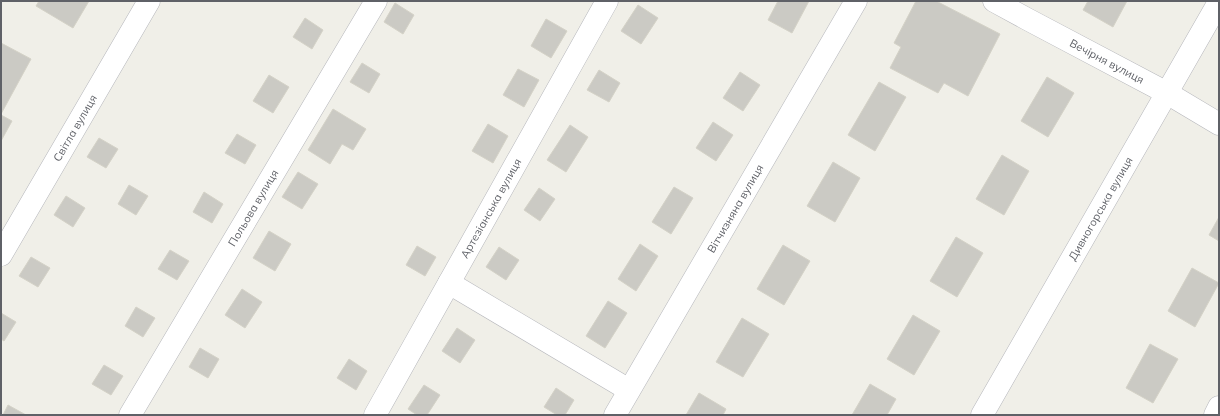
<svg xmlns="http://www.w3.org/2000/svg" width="1220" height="416" font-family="Mulish,sans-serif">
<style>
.building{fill:#cbcac4;stroke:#d4d2c7}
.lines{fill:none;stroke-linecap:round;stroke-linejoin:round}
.minor-casing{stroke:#b5b6bb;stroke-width:23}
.minor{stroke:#fff;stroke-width:22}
.labels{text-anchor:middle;stroke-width:3;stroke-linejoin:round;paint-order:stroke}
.street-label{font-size:11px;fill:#5f6167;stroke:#fff}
</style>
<rect width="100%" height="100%" fill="#f0efe8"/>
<path class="building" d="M39 1H89L73 28 36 6Z
M778 1H809L792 33 768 20Z
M916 1H936L1000 34 968 96 944 83 938 93 890 68 901 47 894 43Z
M1088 1H1127L1113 27 1083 10Z
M395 3 414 15 403 34 384 22Z
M638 5 658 18 641 44 621 31Z
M305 18 323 30 312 49 293 37Z
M546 19 567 31 551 58 531 46Z
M1 43 31 59 1 114Z
M362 63 380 74 369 93 350 82Z
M518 69 539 80 524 107 503 95Z
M599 70 620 83 609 102 587 90Z
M740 72 760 85 743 111 723 98Z
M269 75 289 87 273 113 253 101Z
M1047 77 1074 93 1048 137 1021 121Z
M879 82 906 97 875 151 848 135Z
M333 109 366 129 353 150 342 144 330 164 308 150Z
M1 115 12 121 1 141Z
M713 122 733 135 716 161 696 148Z
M488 124 508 136 493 163 472 151Z
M570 125 588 137 566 172 547 160Z
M237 134 256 145 245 164 225 153Z
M99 138 118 149 106 168 87 157Z
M1002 155 1029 171 1004 215 976 199Z
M833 162 860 178 835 222 807 206Z
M298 172 318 184 302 209 282 197Z
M129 185 148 196 136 215 118 204Z
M674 187 693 198 671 234 652 222Z
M539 188 555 199 540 221 524 210Z
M204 192 223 204 212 223 193 212Z
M66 196 85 208 73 227 54 215Z
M1219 217V241L1209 235Z
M269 231 291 244 275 271 253 258Z
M956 237 983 253 957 297 930 281Z
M640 244 658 256 636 291 618 279Z
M783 245 810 261 784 305 757 289Z
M417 246 436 257 425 276 406 265Z
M499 247 519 260 506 280 486 267Z
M170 250 189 261 177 280 158 269Z
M31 257 50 268 38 287 19 276Z
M1192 268 1219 283 1195 327 1168 311Z
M242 289 262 302 245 328 225 315Z
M608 301 627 313 605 348 586 336Z
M136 307 155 318 143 337 125 326Z
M1 313 16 322 4 341 1 339Z
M913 315 940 331 914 375 887 359Z
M742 318 769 334 743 377 716 362Z
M457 328 475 340 460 363 442 351Z
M1150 344 1178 359 1153 403 1126 388Z
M200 348 219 359 208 378 189 367Z
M349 359 367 371 356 390 337 378Z
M104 365 123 376 111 395 92 384Z
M870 384 896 399 887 415H852Z
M424 385 440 395 427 415H417L408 409Z
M556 388 574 400 565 415H557L544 407Z
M699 393 726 409 723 415H686Z
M8 405 26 415H3Z"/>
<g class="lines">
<defs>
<g id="minor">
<path id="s1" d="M994 1 1027 19 1167 93 1219 124"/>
<path id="s2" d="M1 255 149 1"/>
<path d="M449 283 629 390"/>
<path id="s3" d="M130 415 376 1"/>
<path id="s4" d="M375 415 607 1"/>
<path id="s5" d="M615 415 856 1"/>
<path id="s6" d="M982 415 1219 2"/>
<path d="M1215 415 1219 407"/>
</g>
</defs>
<use href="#minor" class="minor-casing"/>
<use href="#minor" class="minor"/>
</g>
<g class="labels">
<g class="street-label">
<text dy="4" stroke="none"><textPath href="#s1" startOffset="128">Вечірня вулиця</textPath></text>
<text dy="4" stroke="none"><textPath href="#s2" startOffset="147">Світла вулиця</textPath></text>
<text dy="4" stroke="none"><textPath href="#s3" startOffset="241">Польова вулиця</textPath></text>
<text dy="4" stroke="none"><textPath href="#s4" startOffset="237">Артезіанська вулиця</textPath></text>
<text dy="4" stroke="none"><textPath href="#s5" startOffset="239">Вітчизняна вулиця</textPath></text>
<text dy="4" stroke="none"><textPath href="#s6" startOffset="238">Дивногорська вулиця</textPath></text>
</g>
</g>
<rect width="1220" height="416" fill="none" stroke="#5f6167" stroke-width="4"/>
</svg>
